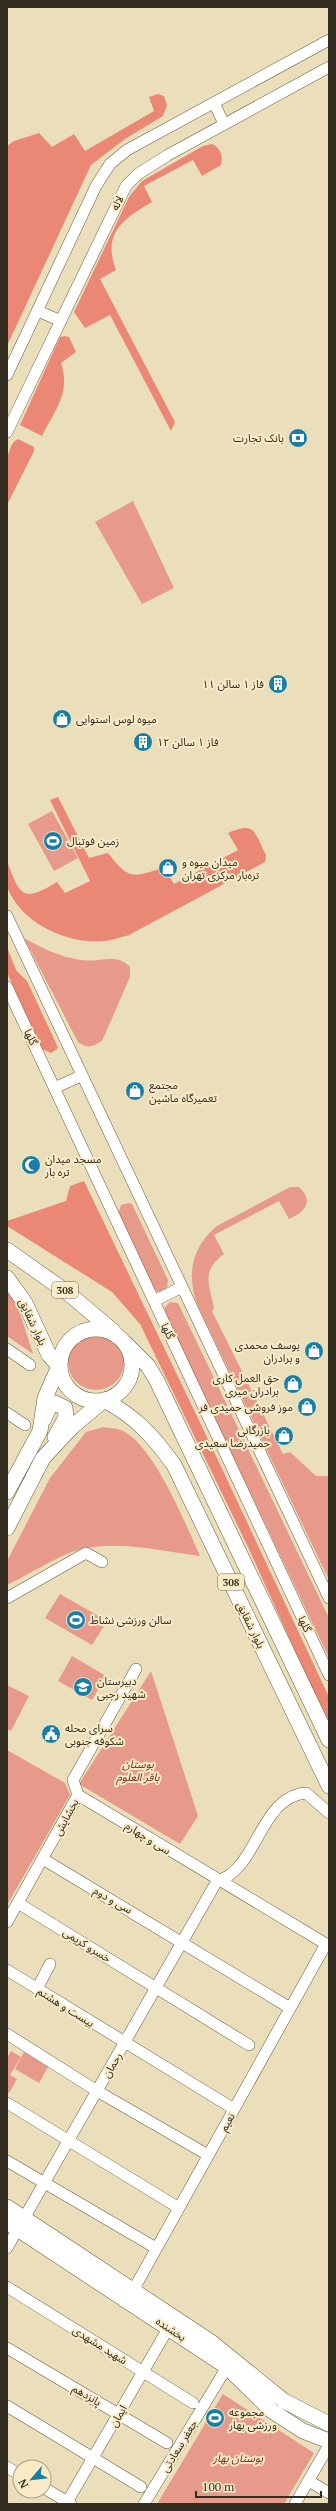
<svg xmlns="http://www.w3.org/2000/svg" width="336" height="2511" font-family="'PT Serif','Noto Sans Arabic',serif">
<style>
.green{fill:#e7998a}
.forest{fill:#eb8875}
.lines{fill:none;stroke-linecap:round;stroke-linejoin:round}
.minor-casing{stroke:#685c3e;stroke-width:12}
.major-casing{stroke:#685c3e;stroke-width:16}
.minor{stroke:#fff;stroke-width:11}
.major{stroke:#fff;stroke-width:15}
.labels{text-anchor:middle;stroke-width:4;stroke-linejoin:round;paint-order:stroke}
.shield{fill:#f9ebc8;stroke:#6e6753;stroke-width:1}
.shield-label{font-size:10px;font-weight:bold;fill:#332e21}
.street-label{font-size:11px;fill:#332e21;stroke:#f9ebc8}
.poi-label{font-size:11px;fill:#332e21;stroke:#f9ebc8;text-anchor:start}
.park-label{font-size:11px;font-style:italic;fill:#751e10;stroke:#f9ebc8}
</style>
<rect width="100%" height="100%" fill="#ebdebb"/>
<path class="green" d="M133 501 174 588 142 604 95 522Z
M52 811 78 858 54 871 28 824Z
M24 938C42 948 60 957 81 960 99 963 117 952 130 967V977L102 1041C92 1047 88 1049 78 1042Z
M290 1187H299C315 1202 304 1212 289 1219L279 1201 214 1235 224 1254C201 1271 209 1283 214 1308L212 1311 283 1454 290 1452 316 1476H329V1580L198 1306C186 1277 191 1247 217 1226Z
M129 1203 132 1204 168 1280 167 1288 159 1292 154 1290 118 1214 121 1205Z
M7 1291 18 1307 33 1354 7 1336Z
M170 1302 178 1303 329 1618V1658L165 1313V1307Z
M68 1362a28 28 0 1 1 56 0a28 28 0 1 1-56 0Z
M103 1427C109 1428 116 1428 121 1430 153 1443 186 1525 200 1556 157 1551 109 1537 67 1554 46 1563 27 1575 7 1585V1561L50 1478 86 1432Z
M60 1594 107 1621 92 1645 45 1618Z
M72 1656 106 1676 92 1700 58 1681Z
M151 1671 198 1816 180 1844 79 1784Z
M7 1685 29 1696 11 1731 7 1729Z
M7 1750 65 1783 70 1795 7 1905Z
M11 2051 21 2057 10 2075 17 2079 9 2093 7 2092V2058Z
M24 2052 48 2067 39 2083 15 2069Z
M223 2394 314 2453 284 2504H157Z"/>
<path class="forest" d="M158 94 164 96 167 105 163 116 125 139 91 165 7 346V146L14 141 39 133 52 147 74 134 85 151 154 111 149 97Z
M212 144C221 148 223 156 221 165L202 176 193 160 144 186 152 202C123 219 102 233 116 270L100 279 175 422 171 431 110 315 85 328 74 312 129 197 142 181 203 146Z
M65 336 69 337 76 352 61 363C71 393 55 410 42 436L20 425 60 337Z
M18 439 34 447V451L7 505C7 490 2 446 18 439Z
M58 797 89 858 108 853C129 880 133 878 164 867L174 884 238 850 228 833C256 821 254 832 266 855L265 862 129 935C121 937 113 940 105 941 69 945 22 924 8 889 5 882 7 869 7 861 20 896 22 903 57 882L65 893 90 881 50 800Z
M7 947 16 970 27 981 56 1043 58 1048 51 1053 42 1049 10 979 7 973Z
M84 1181 217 1458 329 1697V1726L248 1547 140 1324 112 1292 7 1226V1221L66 1201 70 1186Z"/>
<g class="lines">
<defs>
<path id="minor" d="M214 103 224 124
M38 311 61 321
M7 375 96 186 110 164 127 150 329 40
M7 432 126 186 138 174 168 155 329 67
M7 916 329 1598
M7 987 329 1675
M54 1088 81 1076
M154 1301 182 1287
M7 1349 30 1365
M7 1413 25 1425
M7 1598 86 1553 102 1562
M78 1795 326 1944 130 2296
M43 1859 290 2008
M217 1881C258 1870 259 1797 306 1793L329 1813
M18 1903 249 2045
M7 1922 78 1795 73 1780 136 1669
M7 1970 234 2109
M37 1989 50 1964
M7 2034 97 2091 208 2155
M7 2103 179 2208
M7 2161 156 2248
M7 2248 217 1881
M7 2287 193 2403
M7 2348 167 2443
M7 2406 141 2487
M7 2467 20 2475
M309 2481 329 2493
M44 2488 71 2504
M66 2504 169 2327
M144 2504 227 2367
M295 2504 329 2445"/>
<path id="major" d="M7 1250 68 1293 113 1331
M7 1278 25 1303 49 1355 59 1366 45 1398 40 1431 7 1492
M60 1365a36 36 0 1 1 72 0a36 36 0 1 1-72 0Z
M125 1343 148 1366 157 1381 329 1740
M44 1419 49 1407 55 1403 65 1408 66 1417 55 1437
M7 1528 43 1458 72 1427 104 1400C136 1417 153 1436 174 1465L329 1786
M7 2207 211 2342 284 2401 329 2424
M7 2222 227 2367 272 2411 303 2431 329 2441"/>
</defs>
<use href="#minor" class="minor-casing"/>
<use href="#major" class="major-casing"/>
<use href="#minor" class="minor"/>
<use href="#major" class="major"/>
</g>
<defs>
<symbol id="bank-disc" viewBox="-11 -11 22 22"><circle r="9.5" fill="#187ea8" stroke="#f9ebc8"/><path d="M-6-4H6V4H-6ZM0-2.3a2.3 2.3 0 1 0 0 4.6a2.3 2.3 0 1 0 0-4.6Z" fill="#fff"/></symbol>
<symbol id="building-disc" viewBox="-11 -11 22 22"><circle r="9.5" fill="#187ea8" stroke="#f9ebc8"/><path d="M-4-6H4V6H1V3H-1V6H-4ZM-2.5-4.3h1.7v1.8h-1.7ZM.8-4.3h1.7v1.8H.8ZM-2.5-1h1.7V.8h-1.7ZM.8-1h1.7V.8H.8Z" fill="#fff"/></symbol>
<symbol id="shop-disc" viewBox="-11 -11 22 22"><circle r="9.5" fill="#187ea8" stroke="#f9ebc8"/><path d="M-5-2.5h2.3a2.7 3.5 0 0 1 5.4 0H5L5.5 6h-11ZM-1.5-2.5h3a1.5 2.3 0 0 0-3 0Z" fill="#fff"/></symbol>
<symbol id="stadium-disc" viewBox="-11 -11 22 22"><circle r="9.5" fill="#187ea8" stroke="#f9ebc8"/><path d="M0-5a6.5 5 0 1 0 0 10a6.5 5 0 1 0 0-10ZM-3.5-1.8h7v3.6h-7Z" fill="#fff"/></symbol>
<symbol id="mosque-disc" viewBox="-11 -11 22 22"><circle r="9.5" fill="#187ea8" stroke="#f9ebc8"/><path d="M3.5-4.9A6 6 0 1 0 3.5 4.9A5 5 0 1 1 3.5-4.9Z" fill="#fff"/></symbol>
<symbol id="school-disc" viewBox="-11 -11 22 22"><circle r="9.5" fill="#187ea8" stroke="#f9ebc8"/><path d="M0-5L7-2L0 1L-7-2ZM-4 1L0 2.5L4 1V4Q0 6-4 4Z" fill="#fff"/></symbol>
<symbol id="civic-disc" viewBox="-11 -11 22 22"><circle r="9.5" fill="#187ea8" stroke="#f9ebc8"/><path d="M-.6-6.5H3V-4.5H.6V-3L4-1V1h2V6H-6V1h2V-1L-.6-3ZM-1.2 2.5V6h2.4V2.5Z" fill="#fff"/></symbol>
</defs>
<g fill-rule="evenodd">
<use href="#bank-disc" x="287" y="427" width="22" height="22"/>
<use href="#building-disc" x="267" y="673" width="22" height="22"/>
<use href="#shop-disc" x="51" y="708" width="22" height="22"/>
<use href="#building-disc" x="132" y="731" width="22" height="22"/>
<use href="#stadium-disc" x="42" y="830" width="22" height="22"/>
<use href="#shop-disc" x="157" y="857" width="22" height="22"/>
<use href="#shop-disc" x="124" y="1080" width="22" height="22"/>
<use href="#mosque-disc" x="20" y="1154" width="22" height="22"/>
<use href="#shop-disc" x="303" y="1340" width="22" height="22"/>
<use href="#shop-disc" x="282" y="1373" width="22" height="22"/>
<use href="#shop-disc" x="296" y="1396" width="22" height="22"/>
<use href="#shop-disc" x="273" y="1425" width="22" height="22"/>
<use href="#stadium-disc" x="65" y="1609" width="22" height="22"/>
<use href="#school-disc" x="72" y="1676" width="22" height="22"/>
<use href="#civic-disc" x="40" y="1723" width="22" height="22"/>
<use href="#stadium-disc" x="204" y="2407" width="22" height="22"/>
</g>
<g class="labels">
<g class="shield">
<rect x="52" y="1282" width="26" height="16" rx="3"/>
<rect x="218" y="1574" width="26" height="16" rx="3"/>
</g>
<g class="shield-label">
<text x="65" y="1294">308</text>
<text x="231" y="1586">308</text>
</g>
<g class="street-label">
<text transform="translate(117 203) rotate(-64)" y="4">لاله</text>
<text transform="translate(31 1037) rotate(65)" y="4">گلها</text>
<text transform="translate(33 1322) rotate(65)" y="4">بلوار شقایق</text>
<text transform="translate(168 1331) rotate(65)" y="4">گلها</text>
<text transform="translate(305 1624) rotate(65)" y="4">گلها</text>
<text transform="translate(251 1625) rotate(64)" y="4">بلوار شقایق</text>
<text transform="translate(66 1817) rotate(-62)" y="4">بخشایش</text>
<text transform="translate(148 1838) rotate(32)" y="4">سی و چهارم</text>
<text transform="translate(113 1900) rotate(30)" y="4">سی و دوم</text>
<text transform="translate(87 1945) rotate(32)" y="4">خسرو کریمی</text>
<text transform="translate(66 2007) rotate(32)" y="4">بیست و هشتم</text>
<text transform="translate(112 2065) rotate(-60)" y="4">رحمان</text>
<text transform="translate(227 2122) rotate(-61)" y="4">نعیم</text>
<text transform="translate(171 2329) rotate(34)" y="4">بخشنده</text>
<text transform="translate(100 2345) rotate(32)" y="4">شهید مشهدی</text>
<text transform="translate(87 2395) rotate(31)" y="4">پانزدهم</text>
<text transform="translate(118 2416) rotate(-60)" y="4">ایمان</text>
<text transform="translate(179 2446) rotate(-59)" y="4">جعفر سعادتی</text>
</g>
<g class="poi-label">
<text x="284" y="442" text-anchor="end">بانک تجارت</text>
<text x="264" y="688" text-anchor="end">فاز ۱ سالن ۱۱</text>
<text x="76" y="723">میوه لوس استوایی</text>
<text x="157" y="746">فاز ۱ سالن ۱۲</text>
<text x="67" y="845">زمین فوتبال</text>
<text x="182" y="866">میدان میوه و<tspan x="182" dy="13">تره‌بار مرکزی تهران</tspan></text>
<text x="149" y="1089">مجتمع<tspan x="149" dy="13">تعمیرگاه ماشین</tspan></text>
<text x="45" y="1163">مسجد میدان<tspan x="45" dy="13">تره بار</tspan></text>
<text x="300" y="1349" text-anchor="end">یوسف محمدی<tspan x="300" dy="13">و برادران</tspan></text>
<text x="279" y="1382" text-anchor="end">حق العمل کاری<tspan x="279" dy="13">برادران میری</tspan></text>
<text x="293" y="1411" text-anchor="end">موز فروشی حمیدی فر</text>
<text x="270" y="1434" text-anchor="end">بازرگانی<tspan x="270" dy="13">حمیدرضا سعیدی</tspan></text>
<text x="90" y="1624">سالن ورزشی نشاط</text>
<text x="97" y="1685">دبیرستان<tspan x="97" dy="13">شهید رجبی</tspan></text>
<text x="65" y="1732">سرای محله<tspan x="65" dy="13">شکوفه جنوبی</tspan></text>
<text x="229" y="2416">مجموعه<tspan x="229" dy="13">ورزشی بهار</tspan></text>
</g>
<g class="park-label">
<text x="138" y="1768">بوستان<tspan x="138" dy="13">باقر العلوم</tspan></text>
<text x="238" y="2462">بوستان بهار</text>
</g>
</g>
<rect width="336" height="2511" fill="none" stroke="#332e21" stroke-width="16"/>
<g transform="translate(32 2479) rotate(242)"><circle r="19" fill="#f9ebc8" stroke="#aa9f85"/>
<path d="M0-3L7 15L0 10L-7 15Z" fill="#187ea8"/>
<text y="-6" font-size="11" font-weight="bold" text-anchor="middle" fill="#332e21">N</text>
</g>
<path d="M196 2491v6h125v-6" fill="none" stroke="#332e21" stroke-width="2"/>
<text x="202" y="2491" font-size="12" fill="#332e21" stroke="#f9ebc8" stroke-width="3" paint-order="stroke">100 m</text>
</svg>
